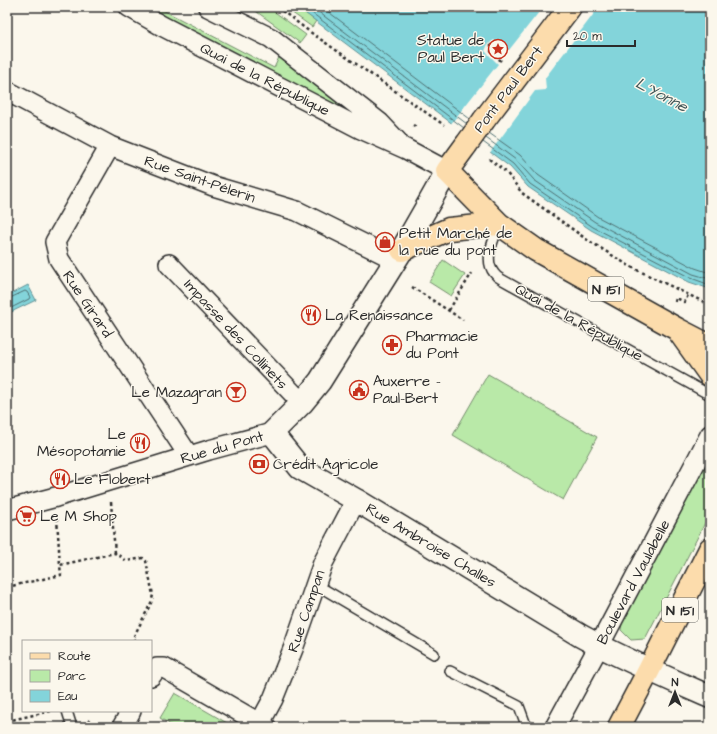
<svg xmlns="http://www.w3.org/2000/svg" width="717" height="734" font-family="'Architects Daughter',sans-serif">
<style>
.green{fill:#b9e9a8;stroke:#728a6a}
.water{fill:#83d4da;stroke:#609094}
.pier{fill:#fbf7ec}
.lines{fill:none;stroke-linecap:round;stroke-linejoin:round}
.shore{stroke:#4e6f71;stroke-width:1}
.lane-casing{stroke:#2b2b2b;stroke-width:12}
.street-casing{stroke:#2b2b2b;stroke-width:22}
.secondary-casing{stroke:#2b2b2b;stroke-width:25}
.primary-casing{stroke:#2b2b2b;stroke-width:25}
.path{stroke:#2b2b2b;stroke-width:2.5;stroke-dasharray:3 3;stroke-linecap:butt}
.lane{stroke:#fbf7ec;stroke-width:9}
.street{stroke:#fbf7ec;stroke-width:19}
.secondary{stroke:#fbf7ec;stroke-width:22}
.primary{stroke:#fcdcac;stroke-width:22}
.primary-bridge-casing{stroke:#2b2b2b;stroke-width:25;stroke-linecap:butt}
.primary-bridge{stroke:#fcdcac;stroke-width:22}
.labels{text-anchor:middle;stroke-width:3;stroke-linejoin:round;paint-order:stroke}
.shield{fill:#fbf7ec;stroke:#696865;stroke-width:1}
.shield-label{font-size:14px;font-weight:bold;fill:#2b2b2b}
.poi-label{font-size:15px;fill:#2b2b2b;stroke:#fbf7ec;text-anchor:start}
.street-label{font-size:15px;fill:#2b2b2b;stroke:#fbf7ec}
.water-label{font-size:16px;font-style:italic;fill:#415557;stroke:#fbf7ec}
</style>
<rect width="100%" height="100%" fill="#fbf7ec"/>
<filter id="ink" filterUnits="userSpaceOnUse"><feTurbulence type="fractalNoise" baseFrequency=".025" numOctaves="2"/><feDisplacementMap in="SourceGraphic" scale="8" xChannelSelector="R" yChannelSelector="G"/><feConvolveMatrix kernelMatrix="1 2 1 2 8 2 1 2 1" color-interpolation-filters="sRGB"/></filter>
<g filter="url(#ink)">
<path class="green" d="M142 7H157L274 68 281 53 362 121Z
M250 7H268L306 35 300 43Z
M284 7H297L316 21 312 27Z
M443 260 465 275 451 296 429 282Z
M488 374 597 437 563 500 453 435Z
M710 454V512L706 521 645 639 631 640 621 630 622 623Z
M175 693 227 723 225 727H174L160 718Z"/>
<path class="water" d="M297 7H710V289L689 282 591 230 528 187 510 167 446 119Z
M28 285 36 300 7 314V296Z"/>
<path class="pier" d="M543 7H599L545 78 546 90 535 91 489 154 450 125 498 64 485 51 488 44 494 40 509 50Z"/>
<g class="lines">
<path class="shore" d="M304 7 464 128
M312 7 467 124
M322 7 470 119
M489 133 520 155 538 175 598 217 695 268 710 273
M486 138 516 160 534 180 595 222 693 274 710 279
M483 142 513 164 530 184 593 227 691 278 710 285
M7 299 10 298 25 291 27 292 30 297 29 299 7 310"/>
<defs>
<path id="lane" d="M499 225C494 240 483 259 494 273 496 276 499 278 501 279L710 395
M315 584 434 654
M450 671 519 706 526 725 530 727
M67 711 72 727"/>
<path id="street" d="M129 7 162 26 361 129 406 149 447 171
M208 7 271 38 380 123 398 142
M7 91 110 146 213 186 297 211 396 260
M110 146 55 242 59 259 189 456
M169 264 302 403
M7 510 56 497 209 450 272 433
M151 676 157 668H164L266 727
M260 723 273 699 293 649 323 563 356 500
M122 727 131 711
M555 727 599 646 710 435"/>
<path id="secondary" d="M447 171 429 203 402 250 320 381 302 403 272 433 300 468 356 500 581 636C623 659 667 678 710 697"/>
<path id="primary" d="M484 120 570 7
M466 145 447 171 499 224 536 250 677 329 710 346
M402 250 449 229 499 224
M680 333 710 375
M619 727 649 670 710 549"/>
</defs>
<use href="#lane" class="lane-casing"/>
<use href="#street" class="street-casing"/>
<use href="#secondary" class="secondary-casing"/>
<use href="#primary" class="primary-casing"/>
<path class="path" d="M277 7 310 32 444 125
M501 61 491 51V45L494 43 498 44 508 51
M413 125 418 128
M489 159 506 172 522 193 586 239 631 267 710 305
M412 287 463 320
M675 302 676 298 685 302 688 295
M449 310 472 273
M111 502 115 553
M57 518 60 565
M7 587 61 575 60 565 115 553 127 561 143 558 146 561 153 595 151 603 133 638 135 641
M88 720 99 727
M7 721 51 711"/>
<use href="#lane" class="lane"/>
<use href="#street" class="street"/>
<use href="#secondary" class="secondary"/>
<use href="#primary" class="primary"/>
<defs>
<path id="primary-bridge" d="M466 145 484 120"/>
</defs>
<use href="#primary-bridge" class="primary-bridge-casing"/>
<use href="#primary-bridge" class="primary-bridge"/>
</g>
</g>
<defs>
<symbol id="sight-ring" viewBox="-11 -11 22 22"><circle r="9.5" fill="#fbf7ec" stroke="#c8321e" stroke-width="1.5"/><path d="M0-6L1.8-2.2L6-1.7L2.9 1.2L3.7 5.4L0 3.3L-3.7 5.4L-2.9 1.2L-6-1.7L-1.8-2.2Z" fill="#c8321e"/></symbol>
<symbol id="shop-ring" viewBox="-11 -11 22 22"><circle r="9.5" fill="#fbf7ec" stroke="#c8321e" stroke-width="1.5"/><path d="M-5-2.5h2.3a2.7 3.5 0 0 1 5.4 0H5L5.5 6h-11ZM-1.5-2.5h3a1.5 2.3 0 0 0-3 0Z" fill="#c8321e"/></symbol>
<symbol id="restaurant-ring" viewBox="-11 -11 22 22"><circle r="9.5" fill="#fbf7ec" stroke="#c8321e" stroke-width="1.5"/><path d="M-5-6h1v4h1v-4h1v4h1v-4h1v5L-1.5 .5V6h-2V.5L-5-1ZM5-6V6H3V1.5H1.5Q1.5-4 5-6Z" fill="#c8321e"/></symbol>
<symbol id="pharmacy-ring" viewBox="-11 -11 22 22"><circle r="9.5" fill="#fbf7ec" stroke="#c8321e" stroke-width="1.5"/><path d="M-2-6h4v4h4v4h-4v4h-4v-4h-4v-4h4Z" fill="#c8321e"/></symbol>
<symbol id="civic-ring" viewBox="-11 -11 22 22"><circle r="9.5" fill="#fbf7ec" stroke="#c8321e" stroke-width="1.5"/><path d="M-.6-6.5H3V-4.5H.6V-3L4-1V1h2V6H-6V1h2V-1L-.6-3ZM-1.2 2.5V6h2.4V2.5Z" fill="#c8321e"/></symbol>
<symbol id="bar-ring" viewBox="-11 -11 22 22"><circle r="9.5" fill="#fbf7ec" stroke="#c8321e" stroke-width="1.5"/><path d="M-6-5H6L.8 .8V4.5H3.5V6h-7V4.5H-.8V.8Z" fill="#c8321e"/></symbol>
<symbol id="bank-ring" viewBox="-11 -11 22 22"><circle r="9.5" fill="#fbf7ec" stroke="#c8321e" stroke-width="1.5"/><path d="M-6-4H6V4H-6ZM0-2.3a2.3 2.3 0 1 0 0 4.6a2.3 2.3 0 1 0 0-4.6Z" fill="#c8321e"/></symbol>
<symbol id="supermarket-ring" viewBox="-11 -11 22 22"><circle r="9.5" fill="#fbf7ec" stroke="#c8321e" stroke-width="1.5"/><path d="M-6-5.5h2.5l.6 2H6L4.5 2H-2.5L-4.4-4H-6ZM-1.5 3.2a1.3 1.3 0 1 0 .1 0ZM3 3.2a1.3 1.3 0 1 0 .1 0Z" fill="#c8321e"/></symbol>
</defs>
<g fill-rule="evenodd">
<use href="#sight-ring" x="487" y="38" width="22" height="22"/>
<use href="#shop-ring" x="374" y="231" width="22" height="22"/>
<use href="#restaurant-ring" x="300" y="304" width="22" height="22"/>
<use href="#pharmacy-ring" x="381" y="334" width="22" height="22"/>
<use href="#civic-ring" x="348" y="379" width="22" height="22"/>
<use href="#bar-ring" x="225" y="381" width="22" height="22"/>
<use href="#restaurant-ring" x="129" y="432" width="22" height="22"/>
<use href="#bank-ring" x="248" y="453" width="22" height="22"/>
<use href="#restaurant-ring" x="49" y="468" width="22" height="22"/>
<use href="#supermarket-ring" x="15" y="505" width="22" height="22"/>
</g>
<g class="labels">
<g class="shield">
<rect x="588" y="277" width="36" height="24" rx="3"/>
<rect x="662" y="598" width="36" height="24" rx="3"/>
</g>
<g class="shield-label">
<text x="606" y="294">N 151</text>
<text x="680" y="615">N 151</text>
</g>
<g class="poi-label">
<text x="484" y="45" text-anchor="end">Statue de<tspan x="484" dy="17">Paul Bert</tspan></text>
<text x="399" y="238">Petit Marché de<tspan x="399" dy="17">la rue du pont</tspan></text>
<text x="325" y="320">La Renaissance</text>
<text x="406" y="341">Pharmacie<tspan x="406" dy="17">du Pont</tspan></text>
<text x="373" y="386">Auxerre -<tspan x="373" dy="17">Paul-Bert</tspan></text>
<text x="222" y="397" text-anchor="end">Le Mazagran</text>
<text x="126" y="439" text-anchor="end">Le<tspan x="126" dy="17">Mésopotamie</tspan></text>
<text x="273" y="469">Crédit Agricole</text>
<text x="74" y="484">Le Flobert</text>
<text x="40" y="521">Le M Shop</text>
</g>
<g class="street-label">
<text transform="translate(265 79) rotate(27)" y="5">Quai de la République</text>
<text transform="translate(508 89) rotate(-53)" y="5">Pont Paul Bert</text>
<text transform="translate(200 179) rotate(19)" y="5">Rue Saint-Pélerin</text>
<text transform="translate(88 304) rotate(56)" y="5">Rue Girard</text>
<text transform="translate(579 322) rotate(29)" y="5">Quai de la République</text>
<text transform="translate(236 334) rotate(47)" y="5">Impasse des Collinets</text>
<text transform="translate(222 447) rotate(-16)" y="5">Rue du Pont</text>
<text transform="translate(431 545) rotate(31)" y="5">Rue Ambroise Challes</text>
<text transform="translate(633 582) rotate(-62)" y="5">Boulevard Vaulabelle</text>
<text transform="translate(306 611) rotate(-71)" y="5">Rue Campan</text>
</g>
<g class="water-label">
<text transform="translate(662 94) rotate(28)" y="6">L'Yonne</text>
</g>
</g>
<rect width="717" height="734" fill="none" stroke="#fbf7ec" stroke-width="24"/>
<rect x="12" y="12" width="693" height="710" fill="none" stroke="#2b2b2b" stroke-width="1.5" filter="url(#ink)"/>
<rect x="22" y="640" width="130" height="72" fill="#fbf7ec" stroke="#a8a59f"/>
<rect x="30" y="653" width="20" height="6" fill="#fcdcac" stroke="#a8a59f"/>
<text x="58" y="660" font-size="12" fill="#2b2b2b">Route</text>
<rect x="30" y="670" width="20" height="12" fill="#b9e9a8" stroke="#a8a59f"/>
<text x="58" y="680" font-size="12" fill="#2b2b2b">Parc</text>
<rect x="30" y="690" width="20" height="12" fill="#83d4da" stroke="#a8a59f"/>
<text x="58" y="700" font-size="12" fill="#2b2b2b">Eau</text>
<g transform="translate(675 692)" stroke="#fbf7ec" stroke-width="3" paint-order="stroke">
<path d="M0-3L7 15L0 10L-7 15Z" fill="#2b2b2b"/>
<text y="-6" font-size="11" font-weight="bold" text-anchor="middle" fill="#2b2b2b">N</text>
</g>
<path d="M567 40v6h68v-6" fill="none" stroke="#2b2b2b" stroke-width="2"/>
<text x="573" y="40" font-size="12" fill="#2b2b2b" stroke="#fbf7ec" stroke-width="3" paint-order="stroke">20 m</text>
</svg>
